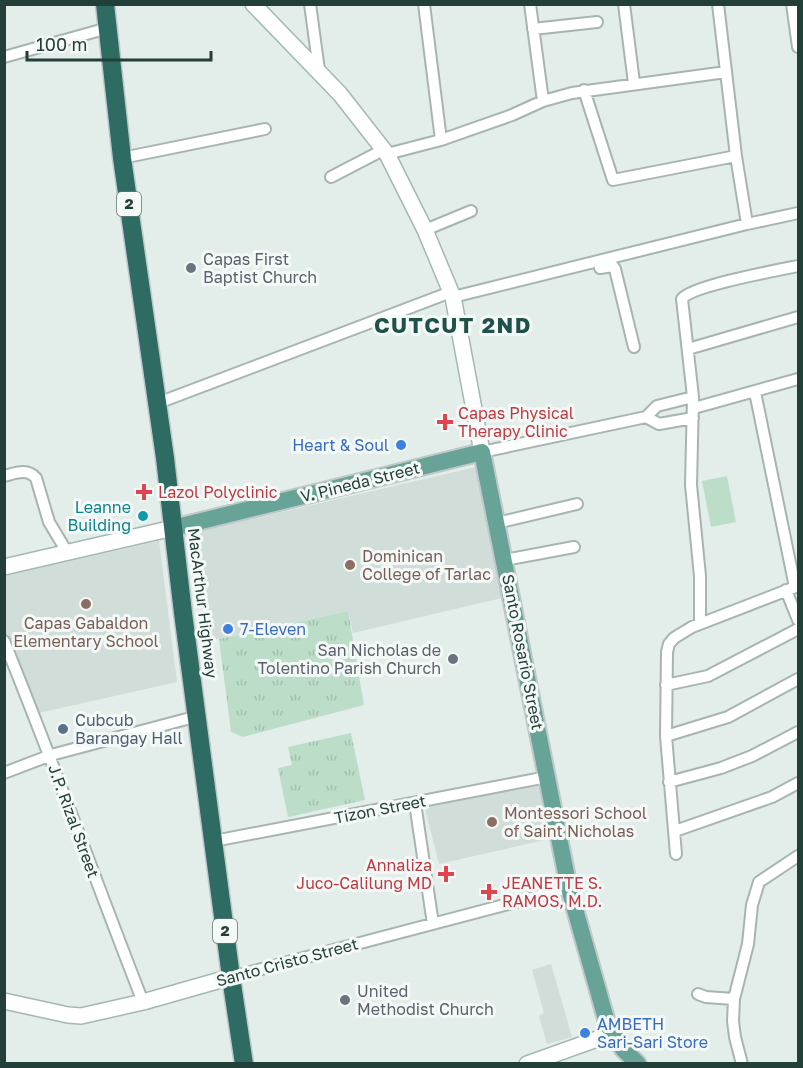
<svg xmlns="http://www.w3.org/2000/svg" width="803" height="1068" font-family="'Golos Text',sans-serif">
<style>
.built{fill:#d1ddd9}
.grass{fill:url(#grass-tufts)}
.pitch{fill:#bcdec8}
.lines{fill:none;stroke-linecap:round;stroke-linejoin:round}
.street-casing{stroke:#a6b5b1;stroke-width:14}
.secondary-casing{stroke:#a2b9b2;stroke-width:18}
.primary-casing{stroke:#c1c9c8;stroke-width:20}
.highway-casing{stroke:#c1c9c8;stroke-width:21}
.street{stroke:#fff;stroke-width:10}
.secondary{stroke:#fff;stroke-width:15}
.primary{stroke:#68a398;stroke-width:16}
.highway{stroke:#2e6c63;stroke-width:18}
.worship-dot{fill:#6b7280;stroke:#f4f9f7;stroke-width:2}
.health-dot{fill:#e0444e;stroke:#f4f9f7;stroke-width:2}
.shop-dot{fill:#3f7fe0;stroke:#f4f9f7;stroke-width:2}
.culture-dot{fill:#0f9aa8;stroke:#f4f9f7;stroke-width:2}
.education-dot{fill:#8d6e63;stroke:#f4f9f7;stroke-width:2}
.service-dot{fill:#5c6f8a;stroke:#f4f9f7;stroke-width:2}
.labels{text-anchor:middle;stroke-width:6;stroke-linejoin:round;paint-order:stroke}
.shield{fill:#f4f9f7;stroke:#627772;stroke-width:1.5}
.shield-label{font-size:15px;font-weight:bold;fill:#233f39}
.worship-label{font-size:16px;fill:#5b616d;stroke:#f4f9f7;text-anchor:start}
.health-label{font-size:16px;fill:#be3a42;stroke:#f4f9f7;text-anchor:start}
.shop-label{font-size:16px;fill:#366cbe;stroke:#f4f9f7;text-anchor:start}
.street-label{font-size:16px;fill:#233f39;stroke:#f4f9f7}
.culture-label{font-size:16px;fill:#0d838f;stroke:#f4f9f7;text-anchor:end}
.education-label{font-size:16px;fill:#785e54;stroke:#f4f9f7;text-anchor:start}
.service-label{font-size:16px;fill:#4e5e75;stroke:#f4f9f7;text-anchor:start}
.district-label{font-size:22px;font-weight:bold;letter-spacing:1.5px;fill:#1e5149;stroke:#f4f9f7}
</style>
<defs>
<pattern id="grass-tufts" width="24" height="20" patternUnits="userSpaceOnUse" patternTransform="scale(1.5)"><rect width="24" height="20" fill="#bcdec8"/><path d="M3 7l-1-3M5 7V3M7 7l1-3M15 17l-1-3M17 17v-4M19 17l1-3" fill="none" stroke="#a1c0ad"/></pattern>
</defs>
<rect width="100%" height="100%" fill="#e3edea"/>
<path class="built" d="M476 467 506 597 353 633 348 611 213 640 196 532Z
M159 541 177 682 39 713 5 632 4 576Z
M546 782 558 837 439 864 425 808Z
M551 964 572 1037 547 1044 539 1016 544 1013 532 970Z"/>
<path class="grass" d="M348 611 364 705 243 737 231 732 219 639Z
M351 733 365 800 288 817 278 768 292 765 288 747Z"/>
<path class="pitch" d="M727 476 736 522 711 527 702 481Z"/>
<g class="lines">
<defs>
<path id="street" d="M310 4 319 70
M424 4 441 140
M530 4 543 101
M624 4 634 83
M718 4 736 156
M792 4 798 47
M533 29 597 22
M4 57 108 28
M387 154 441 140 512 115 543 101 572 93 726 72
M122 158 265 129
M331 177 383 150
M747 224 798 213
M425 230 471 211
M600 268 613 266 615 269 634 347
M453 297 747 224 736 156 613 180 584 90
M688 349 798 317
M755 392 795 587
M158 403 451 292
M694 408 798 379
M646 417 659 424 693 418
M482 452 646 417 657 406 693 397
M4 476C16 473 27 468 36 478L49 522 67 552
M497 523 577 504
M505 560 574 547
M786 590 798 620
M700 623V576L691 485 693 397 682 299C691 286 778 270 798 266
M4 641C53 761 96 882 143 1002
M666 685 708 676 798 629
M666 736 728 717 798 679
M4 773 51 755 198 716
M669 782 721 768 752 756 798 732
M415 803 433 924
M675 831 772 797 798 783
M214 841 547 777
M676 854 666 736 667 652 669 644 674 638 692 627 798 586
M231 977 569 888
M698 994 706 997 734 999
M742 1064 735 1037 733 1021 734 999 748 944 752 905 759 882 798 856"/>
<path id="secondary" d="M253 4 340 94 387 154 425 230 453 297 482 452
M4 567 173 528
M4 1001 68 1015 81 1016 143 1002 231 977
M527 1064 611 1034"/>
<path id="primary" d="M173 528 482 452 569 888 608 1026 623 1049 638 1064"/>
<path id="highway" d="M105 4 122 158 165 458 183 613 231 977 244 1064"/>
</defs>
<use href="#street" class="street-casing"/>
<use href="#secondary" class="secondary-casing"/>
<use href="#primary" class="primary-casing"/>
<use href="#highway" class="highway-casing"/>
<use href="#street" class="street"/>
<use href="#secondary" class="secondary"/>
<use href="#primary" class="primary"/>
<use href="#highway" class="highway"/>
</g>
<g class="worship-dot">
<circle cx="191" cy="268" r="6"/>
<circle cx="453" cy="659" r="6"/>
<circle cx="345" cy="1000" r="6"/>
</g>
<g class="health-dot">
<path d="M442 413h6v6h6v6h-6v6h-6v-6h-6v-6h6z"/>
<path d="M141 483h6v6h6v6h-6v6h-6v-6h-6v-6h6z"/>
<path d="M443 865h6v6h6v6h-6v6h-6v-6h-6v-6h6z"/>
<path d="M486 883h6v6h6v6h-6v6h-6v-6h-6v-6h6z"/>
</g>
<g class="shop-dot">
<circle cx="401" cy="445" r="6"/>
<circle cx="228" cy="629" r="6"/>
<circle cx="585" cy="1033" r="6"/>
</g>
<circle class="culture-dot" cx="143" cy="516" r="6"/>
<g class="education-dot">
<circle cx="350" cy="565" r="6"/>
<circle cx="86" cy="604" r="6"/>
<circle cx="492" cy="822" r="6"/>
</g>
<circle class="service-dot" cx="63" cy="729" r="6"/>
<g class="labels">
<g class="shield">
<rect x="117" y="192" width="24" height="24" rx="4.5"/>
<rect x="213" y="919" width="24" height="24" rx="4.5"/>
</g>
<g class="shield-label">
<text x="129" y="209">2</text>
<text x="225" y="936">2</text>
</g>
<g class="worship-label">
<text x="203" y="265">Capas First<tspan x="203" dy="18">Baptist Church</tspan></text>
<text x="441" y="656" text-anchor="end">San Nicholas de<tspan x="441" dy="18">Tolentino Parish Church</tspan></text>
<text x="357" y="997">United<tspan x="357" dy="18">Methodist Church</tspan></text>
</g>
<g class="health-label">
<text x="458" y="419">Capas Physical<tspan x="458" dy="18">Therapy Clinic</tspan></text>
<text x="158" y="498">Lazol Polyclinic</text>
<text x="432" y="871" text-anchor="end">Annaliza<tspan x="432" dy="18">Juco-Calilung MD</tspan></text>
<text x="502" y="889">JEANETTE S.<tspan x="502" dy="18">RAMOS, M.D.</tspan></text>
</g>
<g class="shop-label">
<text x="389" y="451" text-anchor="end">Heart &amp; Soul</text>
<text x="240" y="635">7-Eleven</text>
<text x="597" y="1030">AMBETH<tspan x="597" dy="18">Sari-Sari Store</tspan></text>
</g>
<g class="street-label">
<text transform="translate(360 482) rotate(-14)" y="6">V. Pineda Street</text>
<text transform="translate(203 603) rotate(83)" y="6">MacArthur Highway</text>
<text transform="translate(523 652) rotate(79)" y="6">Santo Rosario Street</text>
<text transform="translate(380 809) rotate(-11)" y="6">Tizon Street</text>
<text transform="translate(74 821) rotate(70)" y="6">J.P. Rizal Street</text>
<text transform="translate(287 962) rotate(-15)" y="6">Santo Cristo Street</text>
</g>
<g class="culture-label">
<text x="131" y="513">Leanne<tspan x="131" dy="18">Building</tspan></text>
</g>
<g class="education-label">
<text x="362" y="562">Dominican<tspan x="362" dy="18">College of Tarlac</tspan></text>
<text x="86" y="629" text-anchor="middle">Capas Gabaldon<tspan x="86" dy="18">Elementary School</tspan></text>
<text x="504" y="819">Montessori School<tspan x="504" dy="18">of Saint Nicholas</tspan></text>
</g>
<g class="service-label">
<text x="75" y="726">Cubcub<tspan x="75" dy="18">Barangay Hall</tspan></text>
</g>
<g class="district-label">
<text x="453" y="333">CUTCUT 2ND</text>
</g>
</g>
<rect width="803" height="1068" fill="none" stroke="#233f39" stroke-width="12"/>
<path d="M27 51v9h184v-9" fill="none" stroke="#233f39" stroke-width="3"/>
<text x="36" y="51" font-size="18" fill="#233f39" stroke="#f4f9f7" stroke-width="4.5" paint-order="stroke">100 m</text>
</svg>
